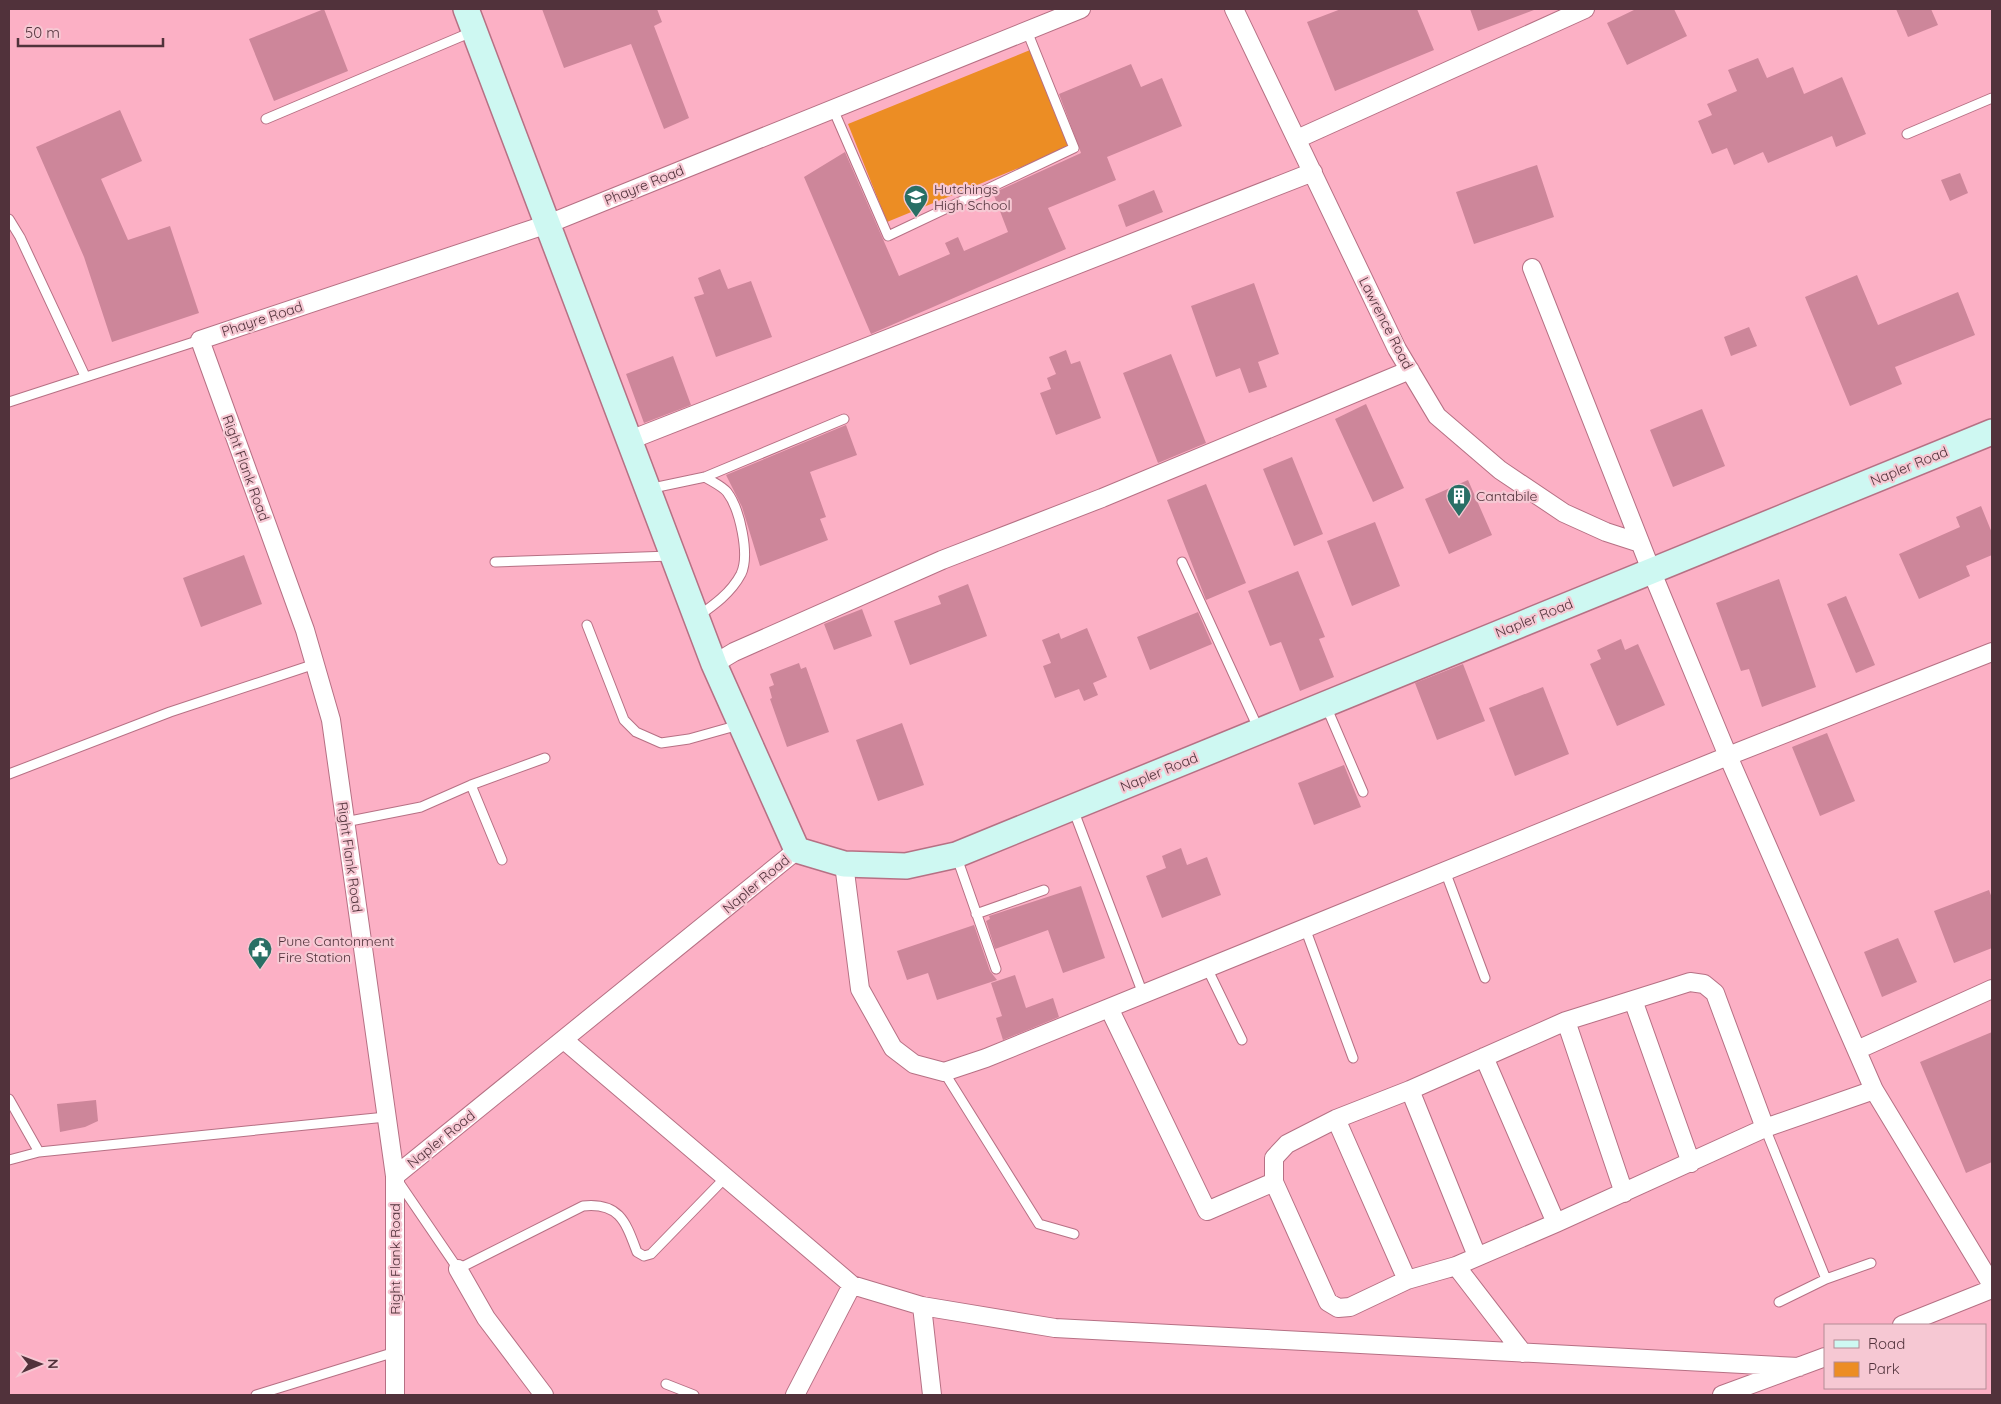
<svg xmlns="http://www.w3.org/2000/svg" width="2001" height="1404" font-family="Quicksand,sans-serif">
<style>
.green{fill:#ec8d24}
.building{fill:#cd869a}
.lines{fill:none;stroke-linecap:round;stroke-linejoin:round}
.lane-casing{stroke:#b67084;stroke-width:11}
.street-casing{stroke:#b67084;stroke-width:20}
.secondary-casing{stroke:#b67084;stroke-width:28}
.lane{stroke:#fff;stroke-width:9}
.street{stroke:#fff;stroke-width:18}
.secondary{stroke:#cef8f2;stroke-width:25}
.labels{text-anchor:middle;stroke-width:4.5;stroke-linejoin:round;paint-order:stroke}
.street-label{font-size:14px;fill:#51323b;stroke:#f6c8d3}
.poi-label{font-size:14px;fill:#51323b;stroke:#f6c8d3;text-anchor:start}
</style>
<rect width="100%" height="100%" fill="#fcb0c5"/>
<path class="green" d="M1035 48 1075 145 887 222 848 124Z"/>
<path class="building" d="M324 9 348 71 274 101 249 39Z
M542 9H657L662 22 654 26 689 118 664 129 631 44 564 68Z
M1341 9H1417L1434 50 1335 91 1307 22Z
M1470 9H1534V10L1478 31Z
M1636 9H1674L1687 36 1627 65 1607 23Z
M1896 9H1931L1938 25 1908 37Z
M1758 58 1767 78 1793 67 1804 94 1842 77 1866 134 1836 147 1832 136 1768 163 1763 152 1734 165 1727 148 1712 154 1698 121 1712 115 1707 104 1737 91 1728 70Z
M1131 64 1141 87 1162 78 1182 126 1107 157 1116 180 1048 208 1066 249 871 334 804 177 845 152 899 276 950 254 945 243 958 237 964 251 1008 232 993 193 1081 153 1059 94Z
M120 110 142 161 101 179 128 240 170 226 199 313 112 342 84 257 36 147Z
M1537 165 1554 217 1474 244 1456 192Z
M1960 173 1968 193 1950 201 1941 180Z
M1154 190 1163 212 1126 227 1118 205Z
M720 269 728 289 751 281 772 337 716 357 694 297 704 294 698 278Z
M1857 275 1878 325 1958 292 1975 335 1895 367 1902 384 1850 406 1805 297Z
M1254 283 1279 354 1258 362 1267 387 1249 393 1240 368 1216 377 1191 306Z
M1749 327 1757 346 1731 356 1724 337Z
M1066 350 1071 364 1080 361 1101 418 1056 435 1040 393 1051 389 1047 378 1056 374 1049 357Z
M1171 354 1206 443 1158 463 1123 373Z
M673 356 691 405 644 423 626 374Z
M1366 404 1404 488 1373 502 1335 419Z
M1702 409 1725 466 1673 487 1650 430Z
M846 425 857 455 810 472 826 517 820 519 828 540 760 566 742 507 726 475Z
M1292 457 1323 534 1294 546 1263 469Z
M1468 480 1492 535 1449 554 1425 499Z
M1206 484 1246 583 1206 600 1167 500Z
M1981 506 1992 533V555L1966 566 1970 576 1919 599 1899 554 1960 527 1956 517Z
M1375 522 1400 586 1352 606 1327 541Z
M244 555 262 604 201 627 183 578Z
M1298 571 1325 637 1319 639 1334 677 1300 691 1281 642 1270 646 1248 591Z
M1779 579 1816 687 1762 707 1749 669 1741 671 1716 603Z
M968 584 987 636 910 665 894 621 941 604 938 596Z
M1846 596 1875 665 1856 673 1827 604Z
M862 609 872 636 834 650 824 624Z
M1198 612 1212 644 1150 670 1137 637Z
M1087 628 1107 677 1093 683 1098 695 1084 701 1079 689 1055 698 1043 666 1051 663 1042 640 1059 633 1061 639Z
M1621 639 1625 650 1638 644 1665 705 1617 726 1590 664 1601 659 1597 650Z
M799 663 801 669 806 667 829 732 787 747 770 699 772 698 769 687 774 685 770 674Z
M1463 664 1485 721 1437 740 1415 683Z
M1543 687 1569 754 1515 776 1489 708Z
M902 723 924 785 878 801 856 740Z
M1827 733 1855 801 1820 816 1792 747Z
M1344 765 1361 807 1314 825 1298 783Z
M1181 848 1187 865 1207 857 1221 895 1162 918 1146 876 1166 868 1162 856Z
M1081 886 1105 958 1063 973 1048 930 995 949 986 921 990 919 989 916Z
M1989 890 1992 898V948L1954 963 1934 911Z
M974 925 990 971 997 980 937 1000 928 973 907 980 897 951Z
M1898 938 1917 982 1882 997 1864 952Z
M1015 975 1026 1008 1053 998 1059 1017 1003 1040 996 1018 1002 1016 991 983Z
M1992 1032V1162L1966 1173 1920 1062Z
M96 1100 98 1121 85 1127 60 1132 57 1104Z"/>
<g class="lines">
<defs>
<path id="lane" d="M833 109 888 236 1074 148 1027 31
M266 119 474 31
M1907 134 1992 98
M9 219 20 237 85 376
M9 402 200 340
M648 489 705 477 844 419
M495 562 671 556
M1182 562 1259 730
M697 617C714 605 731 593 741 574 750 555 740 509 727 492 722 486 711 481 705 477
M587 625 624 720 636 732 661 743 689 739 739 725
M1326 706 1363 792
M9 774 170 712 315 664
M471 785 502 860
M1073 809 1143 994
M345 822 421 807 471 785 545 758
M956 855 996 969
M1445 871 1485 978
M976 914 1044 890
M1305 928 1353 1058
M1207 968 1242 1040
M944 1072 1039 1224 1074 1234
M9 1099 39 1152
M1765 1128 1826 1279
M9 1160 39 1152 386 1117
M398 1181 458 1269 583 1206C620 1202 626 1223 637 1252L644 1256 651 1254 725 1178
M1779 1302 1826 1279 1871 1263
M666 1384 694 1395
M256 1395 395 1352"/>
<path id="street" d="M1234 9 1397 349 1437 416 1500 470 1564 513 1606 532 1640 543
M1297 139 1585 9
M1532 268 1651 570 1728 756 1874 1090 1992 1285
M630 440 1313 172
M714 664 734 652 942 560 1102 498 1410 370
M844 864 860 989 893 1048 914 1064 944 1072 986 1058 1728 756 1992 652
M1633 1000 1691 1163
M1109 1008 1207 1211 1274 1182
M1566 1021 1624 1193
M564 1040 852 1285 922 1306 1055 1328 1799 1367
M1857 1050 1992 989
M1484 1057 1556 1223
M1410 1090 1477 1256
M1336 1119 1407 1280
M1765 1128 1715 993 1704 984 1690 982 1566 1021 1410 1090 1336 1119 1287 1144 1274 1158V1182L1328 1302 1338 1308 1350 1307 1407 1280 1456 1266 1556 1223 1765 1128 1874 1090
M395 1176 797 850
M1456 1266 1523 1353
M458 1269 486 1318 544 1395
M922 1306 932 1395
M1902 1325 1992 1289
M395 1395V1176L331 720 305 630 200 340 548 224 1081 9
M795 1395 852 1285
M1722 1395 1825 1357"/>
<path id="secondary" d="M466 9 714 664 797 850 844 864 906 866 956 855 1992 432"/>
</defs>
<use href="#lane" class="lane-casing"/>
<use href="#street" class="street-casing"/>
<use href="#secondary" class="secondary-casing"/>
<use href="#lane" class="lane"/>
<use href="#street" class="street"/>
<use href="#secondary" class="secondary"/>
</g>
<defs>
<symbol id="school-pin" viewBox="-11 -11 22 30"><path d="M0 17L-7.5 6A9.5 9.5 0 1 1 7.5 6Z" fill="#296f65" stroke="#f6c8d3"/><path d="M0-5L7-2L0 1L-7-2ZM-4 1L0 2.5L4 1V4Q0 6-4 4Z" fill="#fff"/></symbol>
<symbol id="building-pin" viewBox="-11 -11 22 30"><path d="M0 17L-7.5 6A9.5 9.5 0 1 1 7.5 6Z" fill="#296f65" stroke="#f6c8d3"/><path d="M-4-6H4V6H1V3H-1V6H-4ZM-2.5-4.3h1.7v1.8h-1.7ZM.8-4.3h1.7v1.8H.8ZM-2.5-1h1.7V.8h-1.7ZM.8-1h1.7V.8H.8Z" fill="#fff"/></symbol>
<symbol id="civic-pin" viewBox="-11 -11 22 30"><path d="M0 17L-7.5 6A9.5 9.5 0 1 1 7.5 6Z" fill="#296f65" stroke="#f6c8d3"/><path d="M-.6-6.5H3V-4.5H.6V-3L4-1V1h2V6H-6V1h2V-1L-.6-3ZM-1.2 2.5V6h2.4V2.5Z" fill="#fff"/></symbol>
</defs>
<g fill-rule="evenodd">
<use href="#school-pin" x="902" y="183" width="28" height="38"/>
<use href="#building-pin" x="1445" y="482" width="28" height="38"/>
<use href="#civic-pin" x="246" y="935" width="28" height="38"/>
</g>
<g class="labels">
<g class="street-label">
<text transform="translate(644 185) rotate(-22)" y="5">Phayre Road</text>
<text transform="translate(262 319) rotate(-18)" y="5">Phayre Road</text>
<text transform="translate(1386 323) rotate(63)" y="5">Lawrence Road</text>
<text transform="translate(1909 466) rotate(-22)" y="5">Napler Road</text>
<text transform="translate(246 468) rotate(70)" y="5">Right Flank Road</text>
<text transform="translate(1534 618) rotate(-22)" y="5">Napler Road</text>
<text transform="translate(1159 772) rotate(-22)" y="5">Napler Road</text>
<text transform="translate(350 857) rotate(82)" y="5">Right Flank Road</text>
<text transform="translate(756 884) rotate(-40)" y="5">Napler Road</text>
<text transform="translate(441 1139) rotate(-39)" y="5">Napler Road</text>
<text transform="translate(395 1259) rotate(-90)" y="5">Right Flank Road</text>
</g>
<g class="poi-label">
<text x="934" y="194">Hutchings<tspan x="934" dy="16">High School</tspan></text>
<text x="1476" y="501">Cantabile</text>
<text x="278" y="946">Pune Cantonment<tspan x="278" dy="16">Fire Station</tspan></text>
</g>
</g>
<rect width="2001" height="1404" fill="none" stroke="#51323b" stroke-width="20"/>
<rect x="1824" y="1324" width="162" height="65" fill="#f6c8d3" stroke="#b48c96"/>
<rect x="1834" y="1340" width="25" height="8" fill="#cef8f2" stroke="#b48c96"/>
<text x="1868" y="1349" font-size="15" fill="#51323b">Road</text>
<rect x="1834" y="1362" width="25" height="15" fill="#ec8d24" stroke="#b48c96"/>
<text x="1868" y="1374" font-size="15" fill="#51323b">Park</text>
<g transform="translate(40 1364) rotate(89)" stroke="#f6c8d3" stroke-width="4" paint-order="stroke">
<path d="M0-4L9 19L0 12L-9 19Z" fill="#51323b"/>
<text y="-8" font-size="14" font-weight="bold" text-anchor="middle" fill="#51323b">N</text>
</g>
<path d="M18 38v8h145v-8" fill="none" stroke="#51323b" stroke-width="2.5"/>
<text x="25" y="38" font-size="15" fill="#51323b" stroke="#f6c8d3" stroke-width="4" paint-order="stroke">50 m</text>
</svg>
